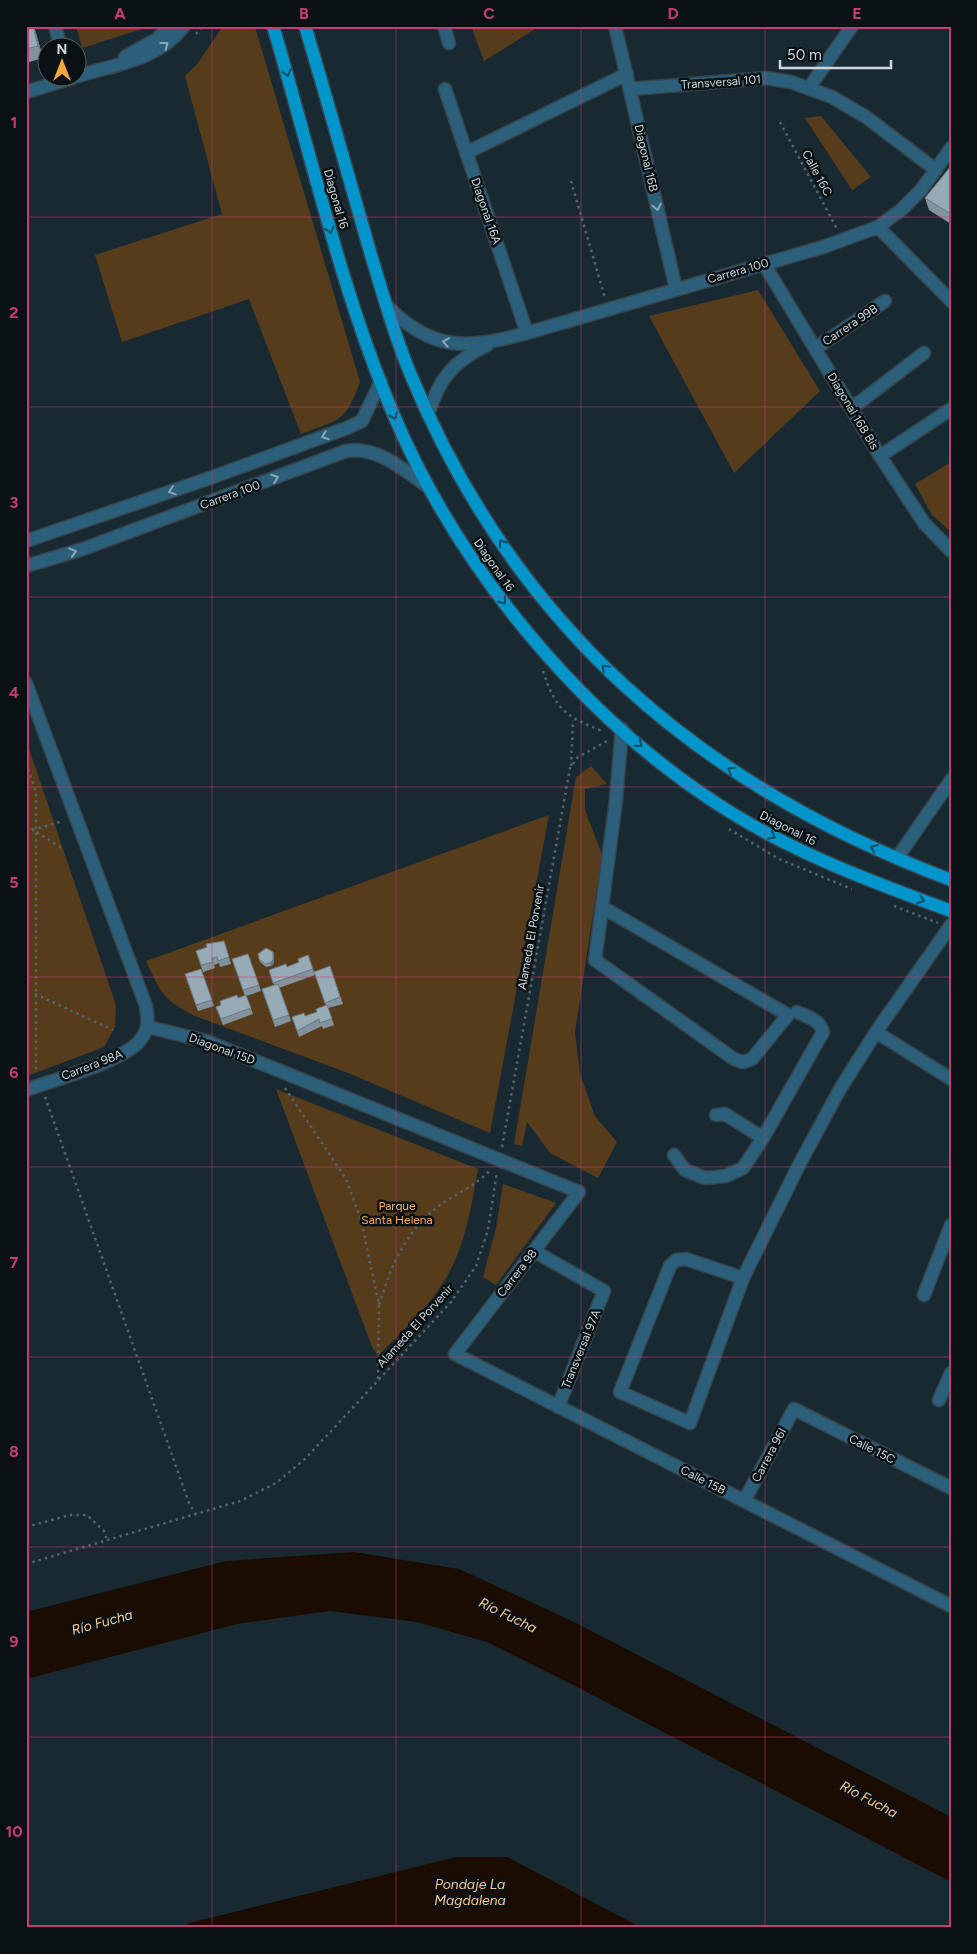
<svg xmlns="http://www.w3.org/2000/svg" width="977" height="1954" font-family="Figtree,sans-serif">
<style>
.green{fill:#573c1c}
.water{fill:#1a0c00}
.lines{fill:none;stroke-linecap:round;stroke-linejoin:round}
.minor-casing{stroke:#36454d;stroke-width:15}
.major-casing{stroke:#36454d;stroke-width:15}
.path{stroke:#56646b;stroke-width:2.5;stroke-dasharray:2.5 4;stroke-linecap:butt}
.minor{stroke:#2c5f79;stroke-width:12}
.major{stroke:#0096cb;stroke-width:12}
.wall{fill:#82939d}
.shaded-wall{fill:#6a787f}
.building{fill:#97abb6;stroke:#6a787f}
.oneway{stroke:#8ca6b4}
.oneway2{stroke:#064d67}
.grid{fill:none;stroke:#c43e75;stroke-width:1;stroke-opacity:0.55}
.labels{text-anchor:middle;stroke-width:5;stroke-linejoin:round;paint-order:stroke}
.street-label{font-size:12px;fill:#ccd6db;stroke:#0a1115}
.park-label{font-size:12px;fill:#f3b161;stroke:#0a1115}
.water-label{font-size:14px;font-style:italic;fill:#fec98b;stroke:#0a1115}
.neatline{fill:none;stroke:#c43e75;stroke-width:2}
.grid-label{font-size:16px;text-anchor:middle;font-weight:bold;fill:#c43e75}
</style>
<rect width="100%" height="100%" fill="#192932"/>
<path class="green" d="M76 26H145V28L82 48Z
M223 26 255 27 360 382C345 423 340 419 301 434L249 299 122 342 95 255 222 214 185 76 198 63Z
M471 26H540L484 61Z
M821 116 871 177 852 190 805 118Z
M758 290 820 391 734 473 649 316Z
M951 462V532L932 515 915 484Z
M26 740 116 1005 115 1027 104 1047 30 1075 26 1064Z
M591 766 607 784 585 789V810L602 855 575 1032 580 1074 595 1116 617 1142 598 1178 550 1153 527 1122 522 1146 514 1144 576 777Z
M549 815 490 1133 348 1073 195 1016C162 999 161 993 146 961Z
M276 1089 478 1169C472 1202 467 1236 452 1267 436 1301 404 1329 378 1356L372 1347Z
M503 1184 556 1203 496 1285 483 1277 496 1228Z"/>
<path class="water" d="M354 1552 459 1569 570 1620 951 1817V1882L583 1690 487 1642 417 1622 330 1611 237 1624 26 1679V1612L226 1561Z
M456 1857H507L642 1928H184L189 1923Z"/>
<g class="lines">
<defs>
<path id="minor" d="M55 26 61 48
M444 26 449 43
M615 26 676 289
M125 57 157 39 169 26
M78 76C116 64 159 60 184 26
M809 88 852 26
M445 89 527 333
M630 89 766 78 791 82 832 97 866 117 936 170
M26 92 72 78
M466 153 627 74
M878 227 951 301
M764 264 880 456 924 523 951 551
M387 306C432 352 468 349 527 333L823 247 878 227 901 210 921 190 951 148
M815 349 885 301
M852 408 924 353
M428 415C439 378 453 362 487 345
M880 456 951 409
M26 541 210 478 347 428 362 421 381 381
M26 566 83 549 346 451C378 446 402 469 427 486
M26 683 146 1006C148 1019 149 1029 141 1039 126 1061 53 1080 26 1090
M897 858 951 780
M602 907 788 1015 752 1059 743 1062 734 1059 595 960 616 800 622 729
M148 1027 206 1041 579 1192 455 1354 951 1606
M876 1032 951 1079
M716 1115 725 1114 763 1138
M674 1155 685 1170 705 1178 726 1176 743 1168 763 1138 823 1032C820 1020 808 1017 797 1012
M534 1251 604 1291 558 1407
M743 1278 686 1259 676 1260 670 1266 620 1392 690 1423 743 1278 800 1163 840 1089 876 1032 951 925
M924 1295 951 1225
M939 1400 951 1373
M744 1501 794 1409 951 1488"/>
<path id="major" d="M273 26C311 154 340 287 392 411 458 569 584 721 730 812 799 855 875 883 951 911
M305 26C328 102 349 179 371 255 383 294 394 335 410 373 514 626 698 785 951 880"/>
</defs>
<use href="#minor" class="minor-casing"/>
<use href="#major" class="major-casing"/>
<path class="path" d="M196 34 203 26
M780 122 837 229
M571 181 605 298
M543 671C556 710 565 716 602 731
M26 763 36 792V1073
M571 766 573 720
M26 825 63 849
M729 829 779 859 852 889
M26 832 63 821
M894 906 938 923
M35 994 113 1030
M285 1088 346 1179 361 1220 379 1305C391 1265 407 1228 443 1203 458 1193 478 1184 490 1170
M45 1097 189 1503 196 1515
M502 1147 570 768 578 757 607 741
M378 1379 379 1305
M26 1527 70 1515H87L104 1531 107 1540
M26 1564 240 1501 276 1483 305 1459 451 1302 476 1266 488 1230 497 1172"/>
<use href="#minor" class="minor"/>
<use href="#major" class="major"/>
</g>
<path class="wall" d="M26 26H34L43 58 26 63Z
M951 166V224L929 210 925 198Z
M224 941 231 964 220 967 219 963 214 965 215 968 203 972 196 951Z
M248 954 261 991 246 996 253 1014 223 1025 216 1007 245 996 232 959Z
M274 955V963L271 966 266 967 260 962 259 959Z
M308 955 314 972 330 966 343 1004 328 1008 334 1025 323 1029 322 1026 299 1037 292 1017 305 1016 317 1012 326 1006 315 975 279 988 291 1021 275 1027 262 989 274 985 269 970 287 967 299 962Z
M201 969 214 1006 198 1011 185 974Z"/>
<path class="shaded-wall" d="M33 26H34L43 58 38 46Z
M273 952 274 955V963L271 966 270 963Z"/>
<path class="building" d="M26 26H33L38 46 26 49Z
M951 166V214L925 198Z
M224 941 229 957 218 961 217 957 212 958 213 962 201 965 196 951 207 947 206 944Z
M266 948 273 952V960L270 963 265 964 259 959 258 954Z
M248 954 259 985 243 990 232 959Z
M308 955 313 969 273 983 269 970 286 964 287 967 299 962 298 959Z
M330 966 340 997 325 1003 314 972Z
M201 969 212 1000 196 1005 185 974Z
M278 984 289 1015 273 1020 262 989Z
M237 995 238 998 246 995 251 1008 221 1019 216 1007 221 1005 220 1001Z
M327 1005 332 1019 320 1023 319 1019 297 1031 292 1017 304 1013 305 1016 317 1012 316 1009Z"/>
<defs><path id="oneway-chevron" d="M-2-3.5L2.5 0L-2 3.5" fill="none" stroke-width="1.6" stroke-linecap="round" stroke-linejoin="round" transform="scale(1.25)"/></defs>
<g class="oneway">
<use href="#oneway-chevron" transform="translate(165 45) rotate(-37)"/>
<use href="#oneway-chevron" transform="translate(657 207) rotate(77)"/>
<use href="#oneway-chevron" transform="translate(446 342) rotate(-169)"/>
<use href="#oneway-chevron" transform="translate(325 436) rotate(160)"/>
<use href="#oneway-chevron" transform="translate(275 478) rotate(-20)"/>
<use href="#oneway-chevron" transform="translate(172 491) rotate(161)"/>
<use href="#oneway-chevron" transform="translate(73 552) rotate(-17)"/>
</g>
<g class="oneway2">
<use href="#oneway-chevron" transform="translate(287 73) rotate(74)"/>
<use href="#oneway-chevron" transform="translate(330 230) rotate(73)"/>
<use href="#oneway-chevron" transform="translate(394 416) rotate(66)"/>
<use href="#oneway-chevron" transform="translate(502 543) rotate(-125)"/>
<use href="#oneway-chevron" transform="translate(503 601) rotate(52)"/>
<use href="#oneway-chevron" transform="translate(605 668) rotate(-135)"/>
<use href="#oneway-chevron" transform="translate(639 744) rotate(40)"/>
<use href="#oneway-chevron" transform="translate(731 770) rotate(-147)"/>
<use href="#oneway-chevron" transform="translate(772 836) rotate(27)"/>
<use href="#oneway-chevron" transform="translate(874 848) rotate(-155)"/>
<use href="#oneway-chevron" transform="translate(921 900) rotate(20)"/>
</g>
<path class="grid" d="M212 26V1928M396 26V1928M581 26V1928M765 26V1928M26 217H951M26 407H951M26 597H951M26 787H951M26 977H951M26 1167H951M26 1357H951M26 1547H951M26 1737H951"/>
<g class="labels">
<g class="street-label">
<text transform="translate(721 82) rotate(-4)" y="4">Transversal 101</text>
<text transform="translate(646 158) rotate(77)" y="4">Diagonal 16B</text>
<text transform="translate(817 173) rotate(62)" y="4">Calle 16C</text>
<text transform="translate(336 199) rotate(74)" y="4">Diagonal 16</text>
<text transform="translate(486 211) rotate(71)" y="4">Diagonal 16A</text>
<text transform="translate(738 271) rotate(-16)" y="4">Carrera 100</text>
<text transform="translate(850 325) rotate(-34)" y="4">Carrera 99B</text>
<text transform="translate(853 411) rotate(59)" y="4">Diagonal 16B Bis</text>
<text transform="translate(230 495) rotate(-20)" y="4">Carrera 100</text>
<text transform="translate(494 565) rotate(55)" y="4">Diagonal 16</text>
<text transform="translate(788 828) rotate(27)" y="4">Diagonal 16</text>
<text transform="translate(531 937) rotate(-80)" y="4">Alameda El Porvenir</text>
<text transform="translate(222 1049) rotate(20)" y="4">Diagonal 15D</text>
<text transform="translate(92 1065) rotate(-21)" y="4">Carrera 98A</text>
<text transform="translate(517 1273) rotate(-52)" y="4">Carrera 98</text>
<text transform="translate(415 1326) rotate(-48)" y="4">Alameda El Porvenir</text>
<text transform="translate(581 1349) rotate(-68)" y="4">Transversal 97A</text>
<text transform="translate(872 1449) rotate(27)" y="4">Calle 15C</text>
<text transform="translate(769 1455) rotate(-62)" y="4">Carrera 96I</text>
<text transform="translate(703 1480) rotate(27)" y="4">Calle 15B</text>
</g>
<g class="park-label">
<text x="397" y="1210">Parque<tspan x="397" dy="14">Santa Helena</tspan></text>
</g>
<g class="water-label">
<text transform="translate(508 1615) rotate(26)" y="5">Río Fucha</text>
<text transform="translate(102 1622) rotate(-15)" y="5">Río Fucha</text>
<text transform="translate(869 1799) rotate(28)" y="5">Río Fucha</text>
<text x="470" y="1889">Pondaje La<tspan x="470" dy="16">Magdalena</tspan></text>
</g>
</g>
<rect width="977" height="1954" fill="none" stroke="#0a1115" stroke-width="55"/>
<g transform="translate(62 62)"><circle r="24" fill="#0a1115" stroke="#586064"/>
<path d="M0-4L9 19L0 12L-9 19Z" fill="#f2a541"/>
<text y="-8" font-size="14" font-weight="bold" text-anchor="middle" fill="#ccd6db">N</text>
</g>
<path d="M780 60v8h111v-8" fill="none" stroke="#ccd6db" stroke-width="2.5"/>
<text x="787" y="60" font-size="15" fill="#ccd6db" stroke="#0a1115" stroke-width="4" paint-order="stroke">50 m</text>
<rect x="28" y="28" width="922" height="1898" class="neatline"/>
<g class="grid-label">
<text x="120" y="19">A</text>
<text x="304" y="19">B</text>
<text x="489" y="19">C</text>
<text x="673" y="19">D</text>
<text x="857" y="19">E</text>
<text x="14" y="128">1</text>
<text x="14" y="318">2</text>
<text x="14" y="508">3</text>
<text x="14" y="698">4</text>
<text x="14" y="888">5</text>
<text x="14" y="1078">6</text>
<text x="14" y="1268">7</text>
<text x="14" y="1457">8</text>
<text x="14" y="1647">9</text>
<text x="14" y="1837">10</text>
</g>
</svg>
